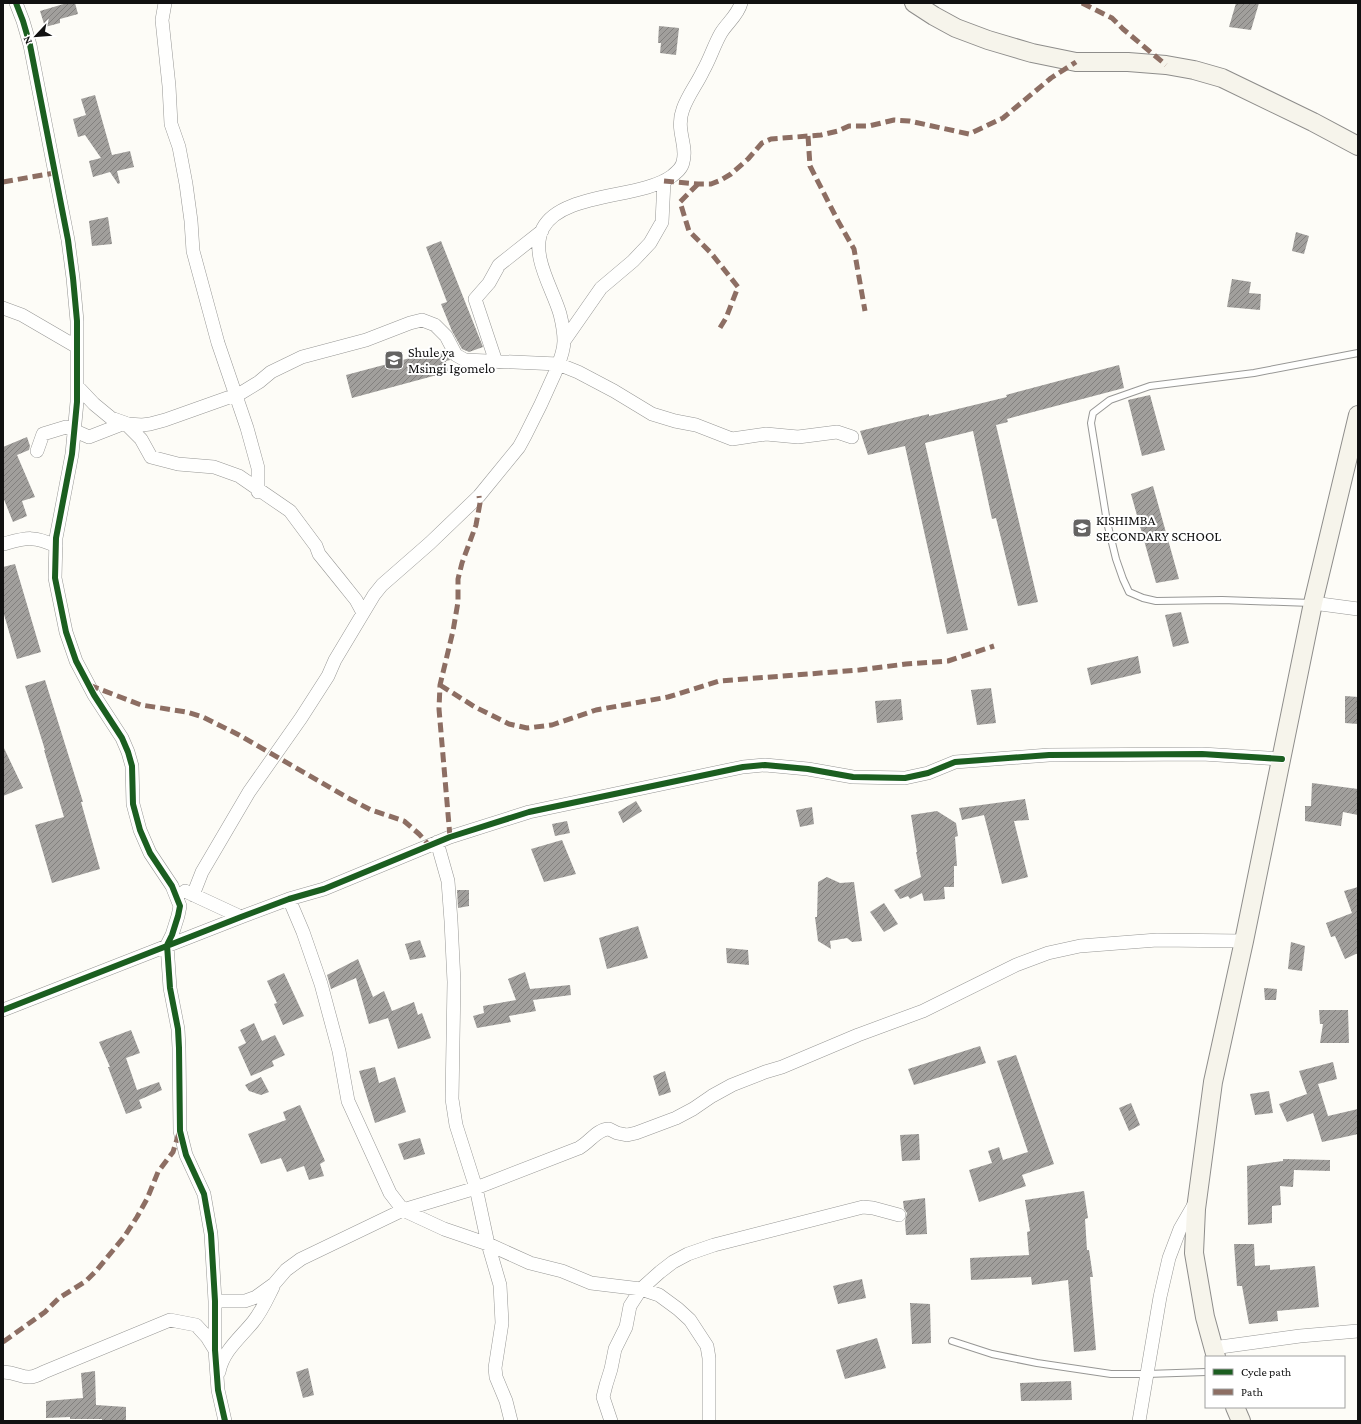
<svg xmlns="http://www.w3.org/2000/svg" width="1361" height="1424" font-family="'Crimson Pro',serif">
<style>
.building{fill:url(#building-hatch)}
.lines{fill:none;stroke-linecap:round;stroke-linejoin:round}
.lane-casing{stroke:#979795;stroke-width:8}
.street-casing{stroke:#979795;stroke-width:14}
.secondary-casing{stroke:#8e8d8b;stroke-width:20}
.lane{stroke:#fffffe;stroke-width:6}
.street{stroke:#fffffe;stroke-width:13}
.secondary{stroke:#f6f4eb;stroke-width:18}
.quiet{stroke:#8d6e63;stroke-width:5;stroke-dasharray:10 5;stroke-linecap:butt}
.cycleway-casing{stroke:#fff;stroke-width:8}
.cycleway{stroke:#1b5e20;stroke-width:6}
.labels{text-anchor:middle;stroke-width:4;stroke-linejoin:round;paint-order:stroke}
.poi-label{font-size:14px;fill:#111;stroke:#fff;text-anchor:start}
</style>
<defs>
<pattern id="building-hatch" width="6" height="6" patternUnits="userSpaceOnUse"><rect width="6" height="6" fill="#a19f9c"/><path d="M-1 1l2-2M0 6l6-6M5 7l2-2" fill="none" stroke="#82807e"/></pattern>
</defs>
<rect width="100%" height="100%" fill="#fdfcf7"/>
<path class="building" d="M67 3H75L78 14 60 19V23L45 27 40 11Z
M1236 3H1259L1251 30 1229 27Z
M659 26 679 28 676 55 660 53 661 43H658Z
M95 95 112 155 130 151 134 167 117 171 120 183 118 184 110 172 93 177 89 161 101 158 85 135 78 137 73 119 86 115 81 99Z
M108 217 112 244 92 246 89 221Z
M1296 232 1309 236 1304 254 1292 251Z
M441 241 483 347 469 352 462 349 452 331 441 304 447 302 426 247Z
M1232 279 1251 282 1249 293 1261 294 1260 310 1227 307Z
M444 349 450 360 446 361 448 372 352 398 346 375Z
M1119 365 1124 388 1007 419 1008 422 996 425 1038 602 1018 606 996 518 992 519 973 431 925 443 968 630 947 634 905 446 868 455 860 431 929 414V416L1007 397 1006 395Z
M1150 395 1165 450 1142 456 1128 400Z
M27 437 30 446 29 450 17 455 35 497 22 501 27 516 13 522 3 497V447Z
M1153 486 1179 579 1156 583 1131 494Z
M15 564 41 652 17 659 3 611V567Z
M1181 612 1189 643 1173 647 1165 615Z
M1138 656 1141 673 1091 685 1087 668Z
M45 680 83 802H81L100 869 52 883 35 825 64 817 44 750H45L25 686Z
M991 688 996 723 977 725 971 690Z
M1345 696 1358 697V724L1345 723Z
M901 699 903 720 877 723 875 701Z
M3 746 23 788 3 796Z
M1312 783 1358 789V815L1343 812 1341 826 1305 821V806H1311Z
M1025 799 1029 820 1014 821 1028 877 1002 884 984 815 962 820 959 808Z
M636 801 642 811 623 823 618 812Z
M812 807 814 824 800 827 796 810Z
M937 811 956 823 958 836 955 837 957 866H954V887H944L945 899 924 901 922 893 910 899 908 896 900 899 894 890 921 877 916 852H917L911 815Z
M567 821 570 833 555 836 552 824Z
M562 840 576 874 544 882 531 849Z
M827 877 840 883 854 882 862 941 852 942 847 938 830 941 831 949 818 941 815 917H817L818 882Z
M1358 887V953L1345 959 1335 936 1331 937 1326 923 1352 913 1344 891Z
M457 890H469V906L458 908Z
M884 903 898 924 884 932 870 912Z
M638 926 648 958 607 969 599 938Z
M420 940 426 957 410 960 405 944Z
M1291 942 1305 946 1302 971 1288 969Z
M726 948 748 950 749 965 727 963Z
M358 959 373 997 384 991 392 1011 414 1002 418 1015 422 1013 431 1038 398 1049 388 1018 369 1024 356 978 331 989 327 975Z
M525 972 530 989 570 985 571 995 533 1000 536 1011 509 1016 511 1022 477 1028 473 1016 484 1013 483 1006 516 1000 508 979Z
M284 973 304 1016 283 1025 274 1004 277 1003 267 981Z
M1264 988 1277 989 1276 1000H1265Z
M1319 1010H1348L1349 1043H1320L1323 1024H1320Z
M254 1023 262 1041 275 1035 285 1055 272 1061 274 1066 251 1076 238 1047 246 1043 240 1030Z
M131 1030 140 1053 126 1058 137 1090 159 1082 162 1090 139 1100 142 1108 126 1114 108 1067H110L99 1042Z
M980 1046 986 1063 914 1085 908 1069Z
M1016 1055 1054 1164 1022 1175 1026 1186 979 1202 969 1170 992 1163 988 1151 999 1147 1003 1160 1028 1152 997 1061Z
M1333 1062 1337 1079 1318 1084 1328 1116 1358 1109V1134L1322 1142 1313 1113 1287 1122 1279 1104 1307 1094 1299 1071Z
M375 1067 379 1083 395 1077 406 1112 375 1123 359 1071Z
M665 1071 671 1092 659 1096 653 1076Z
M261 1077 269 1092 261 1095 249 1091 245 1085Z
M1269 1091 1273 1113 1255 1115 1250 1094Z
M1131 1103 1140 1125 1129 1131 1119 1108Z
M300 1105 325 1161 320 1164 324 1176 309 1180 304 1166 287 1172 281 1158 261 1164 248 1134 286 1120 283 1112Z
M919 1134 920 1160 902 1161 900 1135Z
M420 1138 425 1154 404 1160 398 1144Z
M1283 1159 1330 1160V1171L1294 1170 1293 1187 1280 1186 1281 1205 1272 1206V1223L1248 1225 1247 1166 1283 1161Z
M1084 1191 1088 1218 1085 1219 1087 1250H1089L1093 1277H1090L1096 1350 1074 1352 1068 1280 1032 1285 1031 1277 971 1280 970 1258 1029 1255 1027 1232 1030 1231 1025 1200Z
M925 1198 927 1234 906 1235 905 1221 907 1213 904 1209 903 1201Z
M1234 1244H1254L1255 1266 1270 1265V1270L1315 1266 1319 1307 1277 1311 1278 1321 1249 1324 1242 1286H1237Z
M862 1279 866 1298 838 1304 833 1286Z
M910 1303 930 1304 931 1343 912 1344Z
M877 1338 886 1368 845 1379 836 1350Z
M308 1368 314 1395 303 1398 296 1372Z
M95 1371 96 1405 126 1407V1421H102V1419H70V1417L46 1418V1401L83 1398 81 1373Z
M1071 1381 1072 1400 1021 1401 1020 1383Z"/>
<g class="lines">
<defs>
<path id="lane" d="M1311 603 1222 600 1156 601 1143 598 1129 592 1123 579 1116 559 1107 522 1091 423 1093 413 1110 400 1150 386 1254 373 1358 353
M952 1341 992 1354 1037 1363 1111 1374H1147L1206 1372"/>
<path id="street" d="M16 3 23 21 30 45 68 240 73 278 77 321V402L72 454 56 538 55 578 66 632 76 661 94 695 122 738 128 752 132 766 133 804 140 830 150 853 172 886 180 906 178 916 172 935 167 945 170 988 178 1029 179 1048 180 1131 186 1155 204 1194 211 1234 215 1301V1350L218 1390 225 1421
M165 3 162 20 169 86 171 124 179 147 186 184 191 221 193 251 218 343 247 428 258 468V492
M3 308 22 315 77 347
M564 341 601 288 633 261 650 243 662 222 664 181
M496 362 475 299 489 283 499 265 542 231
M77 386 94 404 111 418 128 424 142 425 150 424 165 420 241 393 259 382 271 372 302 357 366 340 410 323 422 320 435 325 446 336 456 355 465 360 558 364 578 372 614 391 652 414 675 421 696 425 732 439 766 434 798 437 837 432 852 437
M37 451 43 434 66 427 89 437 125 423 141 439 151 457 178 464 214 467 239 476 290 511 316 546 319 554 340 580 356 600 363 613
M3 544C26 538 33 535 56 546
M1313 603 1358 609
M437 842 448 881 451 921 454 982 452 1099 456 1125 476 1188 488 1244 500 1285 502 1323 495 1368 496 1377 506 1401 511 1421
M185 891 241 917
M193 895 202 872 249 792 301 718 328 676 335 660 374 595 382 585 430 543 479 496 519 447 525 436C536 415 546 394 555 373 559 363 564 352 564 341 564 333 562 322 560 314 553 289 529 254 543 228 562 192 641 199 672 176 677 172 682 168 683 162 688 145 675 130 683 109 688 95 697 84 703 71 710 59 714 45 721 33 727 23 738 15 741 3
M289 899 303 932 321 984 339 1051 348 1101 390 1193 403 1210 444 1229 488 1244 530 1263 562 1271 591 1283 641 1289 659 1295 678 1309 690 1320 707 1346 709 1358V1421
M3 1010 241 917 289 899 324 889 450 837 529 812 743 767 765 765 808 769 853 777 905 778 928 773 955 762 1049 755 1202 754 1282 759
M215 1301H245L256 1297 274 1284 286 1270 301 1259 403 1210 476 1188 579 1148C590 1142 597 1129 609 1129L617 1133 627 1135 636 1133 676 1118 693 1109 712 1096 732 1085 765 1072 782 1067 858 1035 923 1011 1016 965 1048 953 1080 946 1157 940 1244 941
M1213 1348 1300 1336 1358 1331
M3 1372C23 1373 24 1383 44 1372L170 1320 196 1325 207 1337 215 1350
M219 1372C223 1351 240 1338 253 1322 262 1311 267 1299 273 1287
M611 1421 603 1397 606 1385 611 1369 615 1349 626 1327 630 1306 641 1289 660 1272 673 1262 688 1254 714 1245 863 1207 873 1208 899 1215
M1139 1421 1160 1297 1169 1258 1180 1229 1195 1203"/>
<path id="secondary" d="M914 3 934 16 956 28 988 40 1032 53 1076 62H1128L1166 65 1194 70 1222 78 1313 122 1358 146
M1216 1357 1205 1317 1194 1253 1196 1209 1213 1082 1244 941 1313 603 1358 415
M1235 1407 1241 1421"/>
</defs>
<use href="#lane" class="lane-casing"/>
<use href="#street" class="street-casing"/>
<use href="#secondary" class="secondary-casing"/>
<use href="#lane" class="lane"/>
<use href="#street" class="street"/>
<use href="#secondary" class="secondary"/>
<path class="quiet" d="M1082 3 1112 18 1123 29 1166 65
M808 136 810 166 838 221 854 249 865 311
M664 181 698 184H711L721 180 731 174 748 159 762 143 771 139 821 135 838 131 849 126H869L894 120 909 121 969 134 1003 118 1051 78 1076 62
M3 182 54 173
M698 184 680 202 689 231 711 253 738 287 726 318 718 331
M89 685 141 705 187 712 203 717 239 735 350 799 371 810 404 821 419 834 429 845
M440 685 475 707 509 724 527 728 552 725 596 710 668 697 719 681 859 670 906 664 948 661 994 646
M450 837 439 709 440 685 453 631 458 602V579L462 563 476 525 480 503 479 496
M3 1342 45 1312 59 1298 86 1281 96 1271 124 1237 137 1217 147 1199 158 1172 173 1152 179 1133"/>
<defs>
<path id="cycleway" d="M16 3 23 21 30 45 68 240 73 278 77 321V402L72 454 56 538 55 578 66 632 76 661 94 695 122 738 128 752 132 766 133 804 140 830 150 853 172 886 180 906 178 916 172 935 167 945 170 988 178 1029 179 1048 180 1131 186 1155 204 1194 211 1234 215 1301V1350L218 1390 225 1421
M3 1010 241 917 289 899 324 889 450 837 529 812 743 767 765 765 808 769 853 777 905 778 928 773 955 762 1049 755 1202 754 1282 759"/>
</defs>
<use href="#cycleway" class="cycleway-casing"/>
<use href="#cycleway" class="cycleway"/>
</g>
<defs>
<symbol id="school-square" viewBox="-11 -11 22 22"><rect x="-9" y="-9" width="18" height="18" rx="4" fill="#646362" stroke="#fff"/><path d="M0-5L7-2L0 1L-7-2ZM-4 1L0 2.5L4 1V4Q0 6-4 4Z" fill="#fff"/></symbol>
</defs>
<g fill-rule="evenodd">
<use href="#school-square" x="383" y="349" width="22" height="22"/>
<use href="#school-square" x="1071" y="517" width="22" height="22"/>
</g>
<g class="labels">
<g class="poi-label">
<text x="408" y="357">Shule ya<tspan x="408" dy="16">Msingi Igomelo</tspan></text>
<text x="1096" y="525">KISHIMBA<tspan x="1096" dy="16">SECONDARY SCHOOL</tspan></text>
</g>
</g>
<rect width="1361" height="1424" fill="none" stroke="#111111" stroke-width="8"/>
<rect x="1205" y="1356" width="140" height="52" fill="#ffffff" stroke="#a0a0a0"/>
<rect x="1213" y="1369" width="20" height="6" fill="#1b5e20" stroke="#a0a0a0"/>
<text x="1241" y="1376" font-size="12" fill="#111111">Cycle path</text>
<rect x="1213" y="1389" width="20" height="6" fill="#8d6e63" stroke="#a0a0a0"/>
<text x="1241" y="1396" font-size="12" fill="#111111">Path</text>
<g transform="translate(36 36) rotate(244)" stroke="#ffffff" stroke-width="3" paint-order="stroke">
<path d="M0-3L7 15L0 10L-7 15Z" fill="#111111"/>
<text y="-6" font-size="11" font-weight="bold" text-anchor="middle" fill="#111111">N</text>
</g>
</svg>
